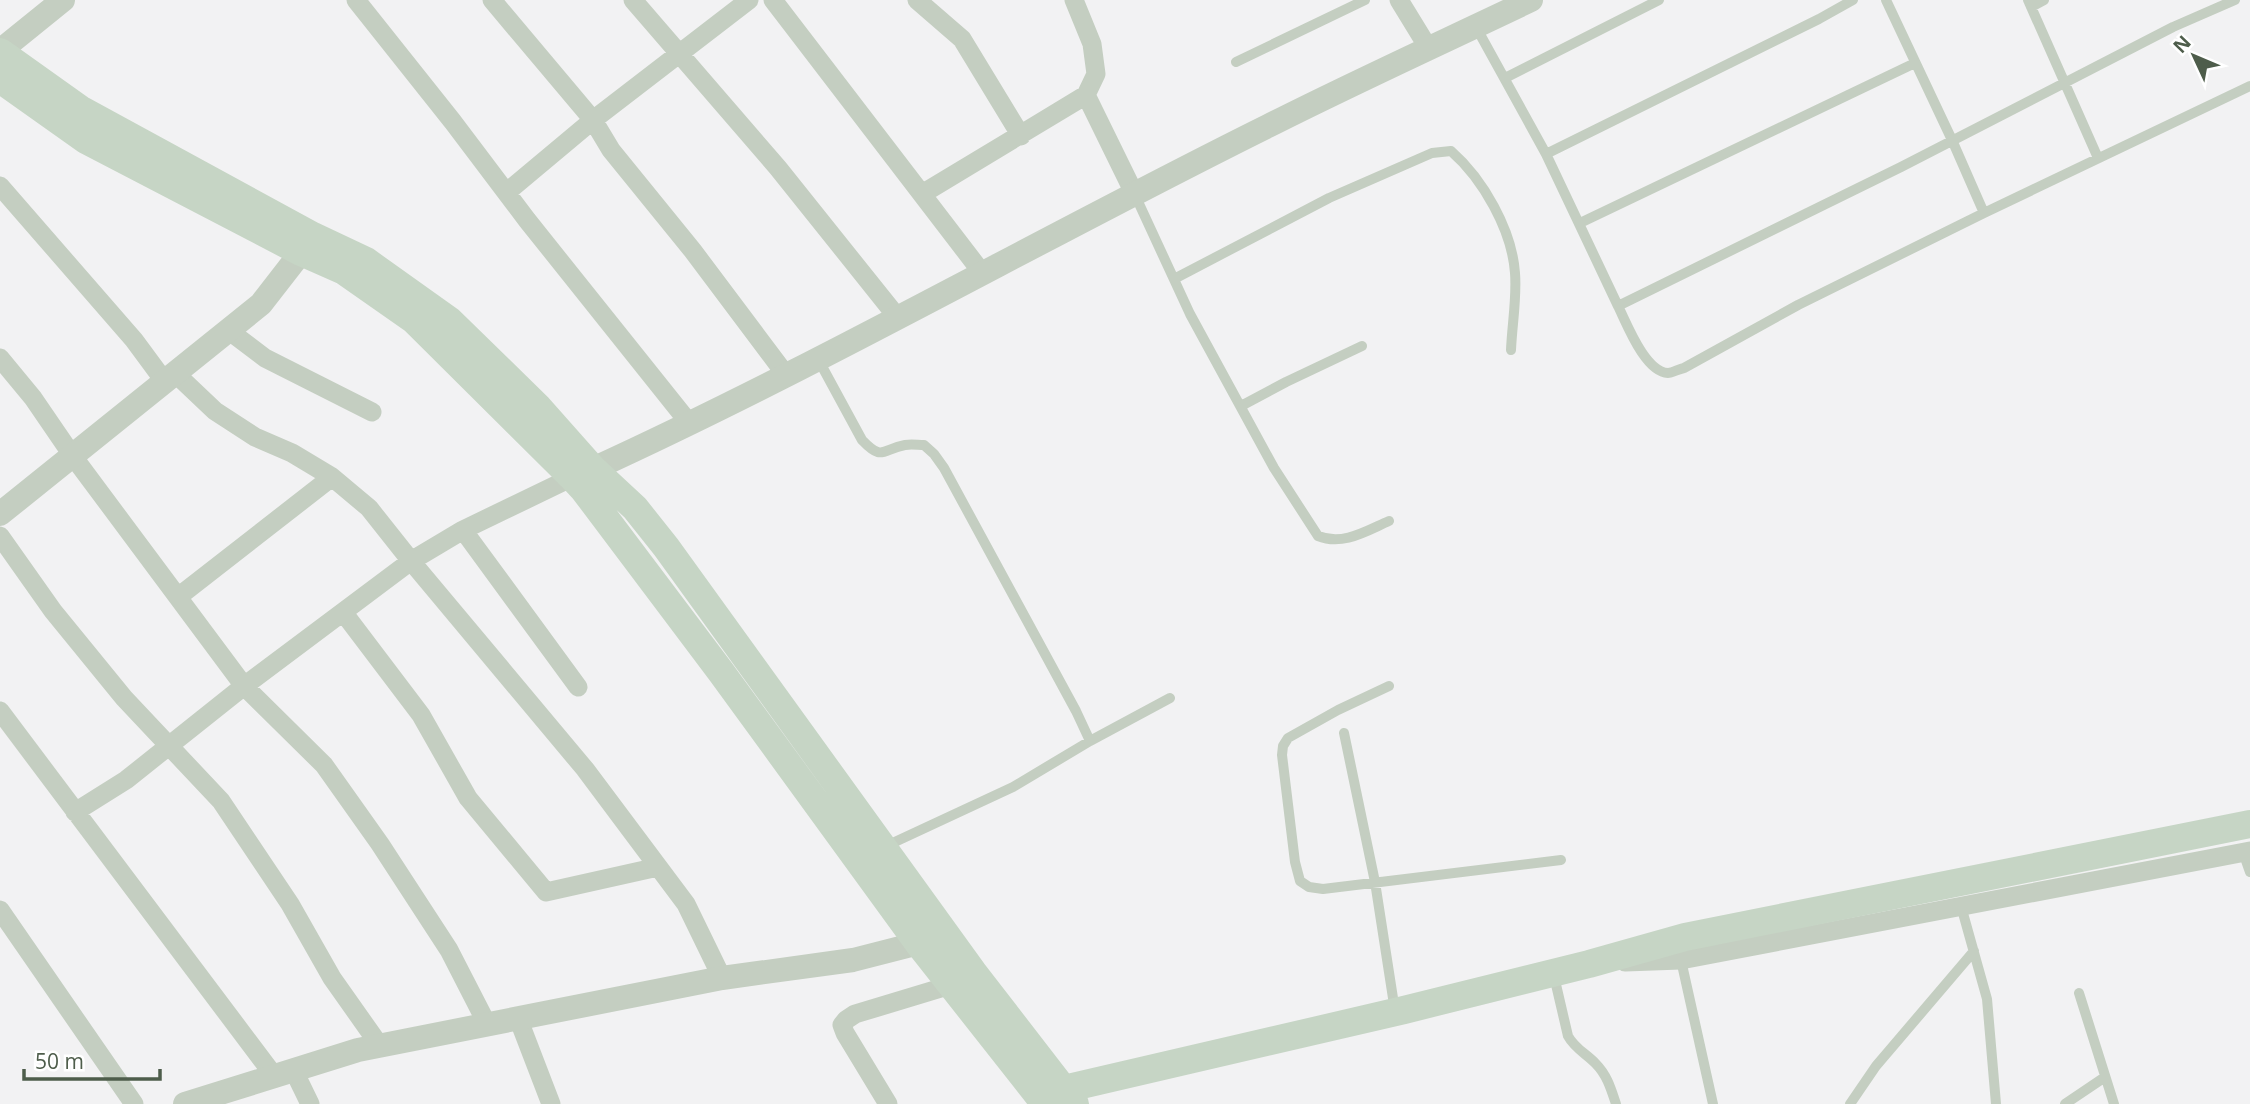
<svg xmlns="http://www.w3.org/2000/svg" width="2250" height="1104" font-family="'Open Sans',sans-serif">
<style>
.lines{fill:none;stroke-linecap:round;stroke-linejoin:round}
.service{stroke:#c4cec1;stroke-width:10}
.minor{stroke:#c4cec1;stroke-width:19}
.tertiary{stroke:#c4cec1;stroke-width:24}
.secondary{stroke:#c6d5c5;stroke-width:28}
</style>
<rect width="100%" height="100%" fill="#f2f2f3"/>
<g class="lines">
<path class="service" d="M1886 0 1952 140 1984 213
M2028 0 2098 158
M2235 0 2173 27 1901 167 1618 306C1627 324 1645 372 1668 373 1672 373 1679 369 1684 368L1798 305 1984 213 2250 86
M2031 7 2044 0
M1476 27 1546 154 1618 306
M1236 62 1365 0
M1505 78 1659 0
M1546 154 1819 19 1853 0
M1135 195 1190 314 1274 468 1318 536C1343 546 1366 531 1389 521
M1580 223 1915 63
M1174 279 1329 198 1432 153 1451 151C1483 179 1512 230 1515 273 1517 298 1512 325 1511 350
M818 359 862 440C883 462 882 449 905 445 911 444 918 445 924 445L934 454 944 468 1076 711 1090 741
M1241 406 1286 382 1362 346
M1389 686 1338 710 1288 738 1283 746 1282 755 1295 862 1300 881 1309 887 1323 889 1561 860
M1344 733 1375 882 1395 1011
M884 847 1013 787 1090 741 1170 698
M2243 852 2250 872
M1961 906 1987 999 1996 1104
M1681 960 1713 1104
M1554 976 1568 1036C1575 1049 1587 1054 1596 1064 1607 1075 1611 1089 1616 1104
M2079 993 2114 1104
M1850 1104 1876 1066 1974 951
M2065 1104 2105 1077"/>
<path class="minor" d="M356 0 453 122 527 220 690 424
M492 0 593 120 611 150 693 251 786 375
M633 0 778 168 898 318
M773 0 983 274
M917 0 962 39 1021 136
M1399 0 1429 49
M1086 95 1135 195
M0 186 134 340 165 382
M507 192 593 120 749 0
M922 194 1086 95 1096 74 1092 44 1074 0
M228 330 265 358 372 412
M0 358 33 398 72 455 244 686 324 765 380 844 449 950 487 1024
M176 374 215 411 255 437 292 453 332 477 369 508 411 561 585 769 686 904 722 978
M463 530 578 687
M0 536 53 611 124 698 221 801 290 904 332 978 380 1046
M178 597 332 477
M343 612 421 715 468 798 546 892 658 867
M0 711 275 1077
M75 812 126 780 244 686 411 561 463 530 581 473
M0 910 134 1104
M1625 962 1681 960 2250 851
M518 1018 551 1104
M294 1071 310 1104
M888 1104 845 1033 842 1025 846 1020 855 1014 951 985"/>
<path class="tertiary" d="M0 51 63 0
M593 469C822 364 1042 238 1268 126 1355 82 1443 42 1531 0
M0 514 261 304 313 237
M185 1104 358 1050 722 978 853 960 935 939"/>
<path class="secondary" d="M0 52 80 109 313 236 366 261 450 321 538 407 593 469 635 508 666 547 973 972 1075 1104
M0 79 86 140 301 252 344 271 414 320 572 477 584 490 721 672 919 944 1045 1104
M1047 1093 1404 1010 1589 964 1685 937 2250 824"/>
</g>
<g transform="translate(2194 56) rotate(314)" stroke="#ffffff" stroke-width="5" paint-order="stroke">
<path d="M0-5L12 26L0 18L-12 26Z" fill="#4e5d4b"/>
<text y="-10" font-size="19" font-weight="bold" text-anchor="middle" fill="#4e5d4b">N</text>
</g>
<path d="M24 1069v10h136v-10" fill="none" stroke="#4e5d4b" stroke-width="3.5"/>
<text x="35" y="1069" font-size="21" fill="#4e5d4b" stroke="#ffffff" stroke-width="5" paint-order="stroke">50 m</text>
</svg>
